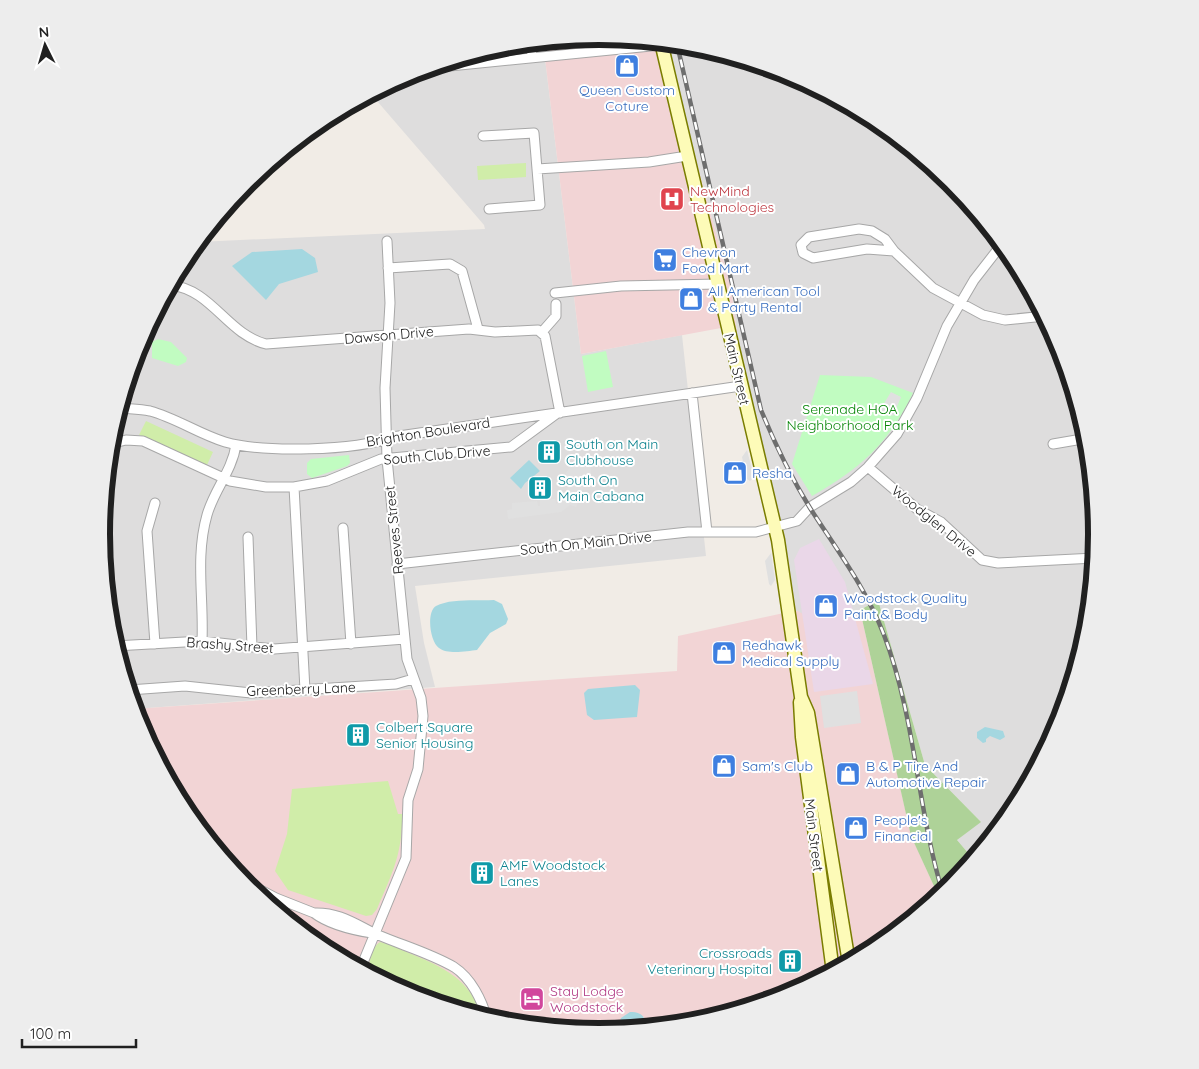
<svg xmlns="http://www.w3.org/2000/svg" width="1199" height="1069" font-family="Quicksand,sans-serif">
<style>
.residential{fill:#dedddd}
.commercial{fill:#f2d4d5}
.industrial{fill:#ead7e8}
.grass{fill:#d0eda9}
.forest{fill:#aed298}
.park{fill:#c1fcc1}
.parking{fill:#e0e0e0}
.water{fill:#a4d7e0}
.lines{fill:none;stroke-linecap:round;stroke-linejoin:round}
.minor-casing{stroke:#a7a7a7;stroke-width:11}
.secondary-casing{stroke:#7a7d00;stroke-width:15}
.minor{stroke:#fff;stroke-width:9}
.secondary{stroke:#fdfbb8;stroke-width:12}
.rail-casing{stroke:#6e6e6e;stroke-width:4.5}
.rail{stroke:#fff;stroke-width:2.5;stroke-dasharray:8;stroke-linecap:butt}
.labels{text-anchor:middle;stroke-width:4;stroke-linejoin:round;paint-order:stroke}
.shop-label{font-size:14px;fill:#366cbe;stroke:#fff;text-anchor:start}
.health-label{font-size:14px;fill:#be3a42;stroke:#fff;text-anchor:start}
.street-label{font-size:14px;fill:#202020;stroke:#fff}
.park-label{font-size:14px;fill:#068507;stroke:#fff}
.culture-label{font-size:14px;fill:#0d838f;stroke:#fff;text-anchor:start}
.hotel-label{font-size:14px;fill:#b23c85;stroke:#fff;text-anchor:start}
.rim{fill:none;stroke:#202020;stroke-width:6}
</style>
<rect width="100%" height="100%" fill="#f1ece6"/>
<path class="residential" d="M543 42 581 354 682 335 706 556 415 586 424 643 435 687 134 709 111 631 101 534 111 437 139 344 185 257 198 242 485 229 484 225 371 94 409 74 503 46Z
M664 43 697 46 790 74 877 120 952 182 1014 258 1060 344 1088 438 1098 535 1088 632 1060 725 1014 812 974 860 957 840 980 821 925 765 878 600 860 610 817 622 793 611 737 332 731 287Z"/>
<path class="commercial" d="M600 36 664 43 731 288 737 332 721 328 581 354 543 42Z
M860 610 911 835 939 897 876 949 790 995 696 1023 599 1033 502 1023 409 995 322 949 247 887 185 811 139 725 134 709 677 671 678 636 793 611H798L817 622Z"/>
<path class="industrial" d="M819 539 845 582 873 684 814 692 794 560 800 548Z"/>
<path class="grass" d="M526 163V177L478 180 477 166Z
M146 421 213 452 207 465 139 435Z
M388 781 398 814H402C403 853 392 874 377 909L372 915 366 916 288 890 275 871 287 834 292 789Z
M380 942C390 944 400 949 409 953 441 966 473 980 481 1017L409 995 369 974C369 963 370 948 380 942Z"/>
<path class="forest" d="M878 600 925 765 981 822 957 840 974 860 952 887 939 897 911 836 860 610Z"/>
<path class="park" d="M158 339 171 342 187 358 186 362 178 366 152 358V342Z
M606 351 613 387 588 392 582 356Z
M820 375 871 377 913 393C889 443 860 469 812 496L792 464Z
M349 455 350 463 347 466 312 478 307 474V463L311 459Z"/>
<path class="parking" d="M891 392 901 397 893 416 880 410Z
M747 450 754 477 750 481 747 479 742 457Z
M585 458 587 464 591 463V473L581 476 580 479 585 481 576 507 570 505 561 512 508 519 507 510 512 509V503L537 501 538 506H540V500L555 499 556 504 562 501 563 499 557 497 560 491 566 492 568 487 562 484 566 473 575 461Z
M771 553 775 580 771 586 769 584 765 561Z
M857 691 861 723 824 728 820 696Z"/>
<path class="water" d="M302 249 315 258 318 272 279 284 266 300 232 266 252 252Z
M529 460 540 471 525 483 521 489 510 478Z
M494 600 502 604 508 619 506 624 490 633 477 650C467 651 448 655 439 648 430 642 426 612 436 606 451 598 477 601 494 600Z
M635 685 640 690 637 717 594 720 587 715 584 693 588 689Z
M985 727 1003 731 1005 737 1000 740 990 736 986 739V742L983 743 977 738V732Z
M630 1012C642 1012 646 1017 646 1028L617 1031 621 1018Z"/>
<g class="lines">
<defs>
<path id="minor" d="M531 43 532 58
M430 68 661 45
M483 136 534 133 540 205 489 209
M537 169 649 162 687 156
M894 251 867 249 813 258 803 253 801 245 809 237 859 229 872 231 885 239 894 251 933 288 983 315 1005 320 1045 316
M388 268 450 264 462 271 478 329
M171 285C212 290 227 334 266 344L469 329 495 332 538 330 545 336 560 413
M555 293 621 286 718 284
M542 332 556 316V304
M692 393 707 532
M120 408C130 409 140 409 150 411 176 418 199 434 225 442 263 453 355 451 392 437L741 386
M110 444 126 440 143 441 230 481 266 487H294L327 481 381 459 511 447 556 414
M1053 444 1088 438
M868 467 917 509 941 522 982 560 998 563 1095 558
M294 487 305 690
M155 503 147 531 155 644
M343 528 351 644
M248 537 252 647
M397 564 688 532H756L797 521 810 507 851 482 868 467 897 434 917 398 947 326 974 280 1002 244
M202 641C204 599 195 557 207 515 214 490 232 471 236 445
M115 646 202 641 274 649 405 639
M129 690 185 686 251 693 396 684 413 679
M237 875 255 887 276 898 314 913C330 925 352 930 372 933
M314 913C339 912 355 924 376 934 401 945 430 953 454 967 471 978 482 1000 487 1019
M362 970 364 960 406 858 408 800 418 769 423 716 421 698 407 659 387 459 385 388 390 303 387 241"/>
<path id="secondary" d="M661 42 778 540 801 697 808 713 849 963
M800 702 802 737 833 972"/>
</defs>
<use href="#minor" class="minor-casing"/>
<use href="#secondary" class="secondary-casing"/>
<use href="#minor" class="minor"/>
<use href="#secondary" class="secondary"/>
<defs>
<path id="rail" d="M677 44 761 410C775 444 791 477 810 508 837 550 866 588 884 635 916 719 917 809 943 894"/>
</defs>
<use href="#rail" class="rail-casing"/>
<use href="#rail" class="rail"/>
</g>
<defs>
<symbol id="shop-square" viewBox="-11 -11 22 22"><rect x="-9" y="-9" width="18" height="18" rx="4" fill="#3f7fe0" stroke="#fff"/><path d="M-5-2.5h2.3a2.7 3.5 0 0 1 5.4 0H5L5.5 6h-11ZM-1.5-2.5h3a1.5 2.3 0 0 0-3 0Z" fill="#fff"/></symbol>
<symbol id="hospital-square" viewBox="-11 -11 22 22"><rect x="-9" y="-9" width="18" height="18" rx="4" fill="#e0444e" stroke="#fff"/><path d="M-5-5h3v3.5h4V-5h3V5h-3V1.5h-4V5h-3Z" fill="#fff"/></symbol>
<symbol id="supermarket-square" viewBox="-11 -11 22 22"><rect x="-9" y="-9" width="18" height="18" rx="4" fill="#3f7fe0" stroke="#fff"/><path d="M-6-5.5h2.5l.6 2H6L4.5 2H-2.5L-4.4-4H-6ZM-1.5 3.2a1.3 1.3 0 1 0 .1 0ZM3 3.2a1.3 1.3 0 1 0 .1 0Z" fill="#fff"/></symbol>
<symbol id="building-square" viewBox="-11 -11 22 22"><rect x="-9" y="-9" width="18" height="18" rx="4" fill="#0f9aa8" stroke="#fff"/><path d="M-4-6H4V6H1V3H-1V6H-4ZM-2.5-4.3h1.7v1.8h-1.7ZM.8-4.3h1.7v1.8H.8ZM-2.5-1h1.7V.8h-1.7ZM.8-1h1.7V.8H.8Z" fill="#fff"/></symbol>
<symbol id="hotel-square" viewBox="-11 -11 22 22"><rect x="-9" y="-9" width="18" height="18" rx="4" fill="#d1479c" stroke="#fff"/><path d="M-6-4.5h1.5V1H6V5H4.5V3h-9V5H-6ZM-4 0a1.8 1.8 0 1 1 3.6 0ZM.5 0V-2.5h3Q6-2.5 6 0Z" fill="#fff"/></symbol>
</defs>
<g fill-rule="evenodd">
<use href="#shop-square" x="613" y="52" width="28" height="28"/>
<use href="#hospital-square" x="658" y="185" width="28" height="28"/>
<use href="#supermarket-square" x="651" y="246" width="28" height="28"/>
<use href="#shop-square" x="677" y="285" width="28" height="28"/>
<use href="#building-square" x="535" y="438" width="28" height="28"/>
<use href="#shop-square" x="721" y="459" width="28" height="28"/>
<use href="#building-square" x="526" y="474" width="28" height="28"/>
<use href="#shop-square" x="812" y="592" width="28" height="28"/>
<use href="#shop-square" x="710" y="639" width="28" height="28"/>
<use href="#building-square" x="344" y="721" width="28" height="28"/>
<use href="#shop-square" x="710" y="752" width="28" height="28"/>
<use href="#shop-square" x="834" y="760" width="28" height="28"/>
<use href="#shop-square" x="842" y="814" width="28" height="28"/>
<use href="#building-square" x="468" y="859" width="28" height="28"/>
<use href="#building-square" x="776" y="947" width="28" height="28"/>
<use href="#hotel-square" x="518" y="985" width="28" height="28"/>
</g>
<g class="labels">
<g class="shop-label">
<text x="627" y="95" text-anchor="middle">Queen Custom<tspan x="627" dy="16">Coture</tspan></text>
<text x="682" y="257">Chevron<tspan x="682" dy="16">Food Mart</tspan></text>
<text x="708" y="296">All American Tool<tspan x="708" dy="16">&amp; Party Rental</tspan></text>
<text x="752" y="478">Resha</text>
<text x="844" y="603">Woodstock Quality<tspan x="844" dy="16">Paint &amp; Body</tspan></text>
<text x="742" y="650">Redhawk<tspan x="742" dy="16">Medical Supply</tspan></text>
<text x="742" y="771">Sam's Club</text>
<text x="866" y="771">B &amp; P Tire And<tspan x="866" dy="16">Automotive Repair</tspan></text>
<text x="874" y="825">People's<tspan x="874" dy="16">Financial</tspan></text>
</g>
<g class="health-label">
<text x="690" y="196">NewMind<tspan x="690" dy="16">Technologies</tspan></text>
</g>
<g class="street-label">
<text transform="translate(389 335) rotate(-5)" y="5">Dawson Drive</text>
<text transform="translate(737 369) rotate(77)" y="5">Main Street</text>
<text transform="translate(428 432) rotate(-9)" y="5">Brighton Boulevard</text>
<text transform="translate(437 455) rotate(-5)" y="5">South Club Drive</text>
<text transform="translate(934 521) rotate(39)" y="5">Woodglen Drive</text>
<text transform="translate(394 530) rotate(-96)" y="5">Reeves Street</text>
<text transform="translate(586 543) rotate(-6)" y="5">South On Main Drive</text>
<text transform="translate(230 645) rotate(4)" y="5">Brashy Street</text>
<text transform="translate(301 689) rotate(-2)" y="5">Greenberry Lane</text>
<text transform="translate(814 835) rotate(83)" y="5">Main Street</text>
</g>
<g class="park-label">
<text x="850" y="414">Serenade HOA<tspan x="850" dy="16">Neighborhood Park</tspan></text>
</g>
<g class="culture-label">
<text x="566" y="449">South on Main<tspan x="566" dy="16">Clubhouse</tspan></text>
<text x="558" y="485">South On<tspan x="558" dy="16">Main Cabana</tspan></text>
<text x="376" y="732">Colbert Square<tspan x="376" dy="16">Senior Housing</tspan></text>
<text x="500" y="870">AMF Woodstock<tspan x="500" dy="16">Lanes</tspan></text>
<text x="772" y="958" text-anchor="end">Crossroads<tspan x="772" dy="16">Veterinary Hospital</tspan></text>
</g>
<g class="hotel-label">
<text x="550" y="996">Stay Lodge<tspan x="550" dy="16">Woodstock</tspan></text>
</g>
</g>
<path d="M0 0H1199V1069H0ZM110 534a489 489 0 1 1 978 0a489 489 0 1 1-978 0Z" fill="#ededed" fill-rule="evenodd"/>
<path class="rim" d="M110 534a489 489 0 1 1 978 0a489 489 0 1 1-978 0Z"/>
<g transform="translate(45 45) rotate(355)" stroke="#ffffff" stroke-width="4" paint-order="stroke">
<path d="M0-4L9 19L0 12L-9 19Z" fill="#202020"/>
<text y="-8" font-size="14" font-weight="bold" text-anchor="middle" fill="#202020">N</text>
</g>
<path d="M22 1039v8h114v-8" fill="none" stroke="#202020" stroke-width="2.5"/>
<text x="30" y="1039" font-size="15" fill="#202020" stroke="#ffffff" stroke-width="4" paint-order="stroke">100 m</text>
</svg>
